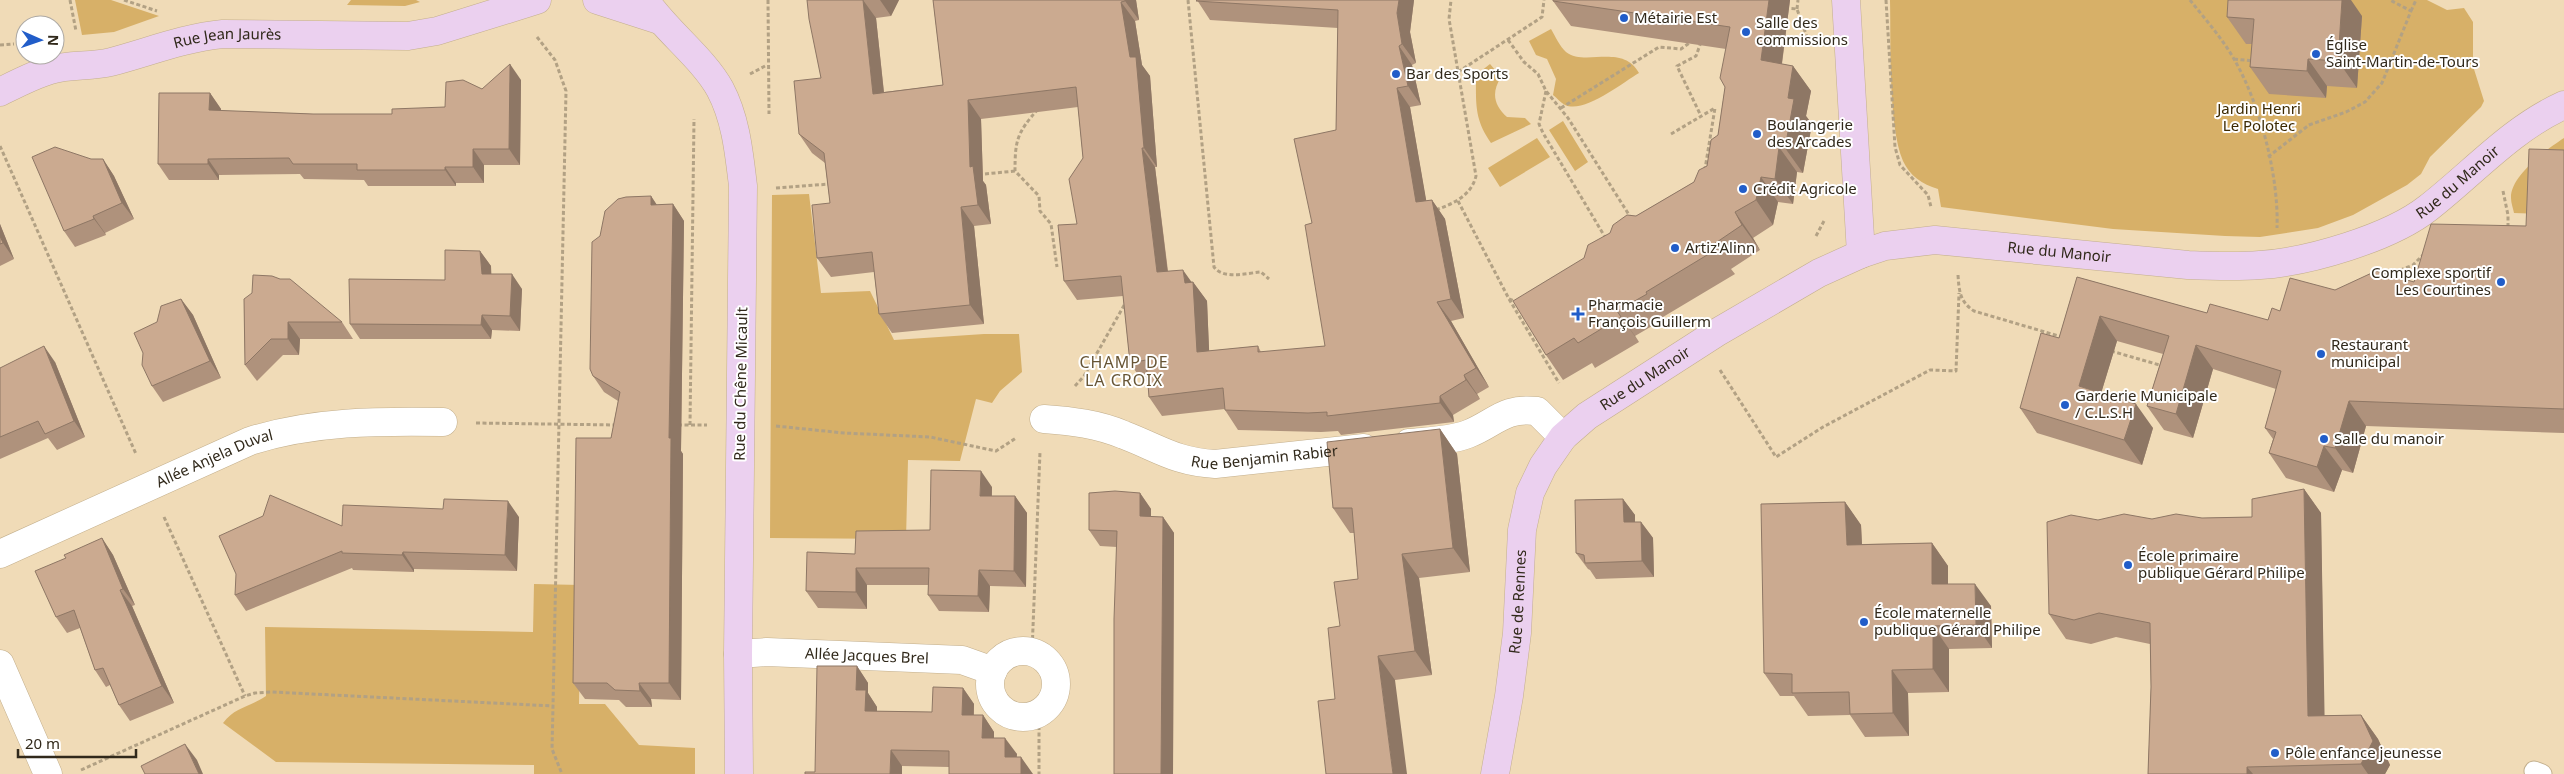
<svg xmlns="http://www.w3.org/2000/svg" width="2564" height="774" font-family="'Noto Sans',sans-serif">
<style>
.green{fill:#d7b068}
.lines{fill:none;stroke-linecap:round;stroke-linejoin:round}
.lane-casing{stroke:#c3af8c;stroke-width:21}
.street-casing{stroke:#c3af8c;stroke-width:29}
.secondary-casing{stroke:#c3af8c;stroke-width:29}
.path{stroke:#b2a184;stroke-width:3;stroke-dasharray:4 2.5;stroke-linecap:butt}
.lane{stroke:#fff;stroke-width:19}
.street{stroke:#fff;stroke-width:28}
.secondary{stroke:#ebd0ef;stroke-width:28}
.wall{fill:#af927c}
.shaded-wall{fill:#8e7765}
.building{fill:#cbaa90;stroke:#8e7765}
.poi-dot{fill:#215dc9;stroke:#fff;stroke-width:2}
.labels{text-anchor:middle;stroke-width:4;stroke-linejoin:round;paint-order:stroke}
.poi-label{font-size:15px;fill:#31291b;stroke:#fff;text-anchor:start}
.street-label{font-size:15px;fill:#31291b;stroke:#fff}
.park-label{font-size:15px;fill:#3c2901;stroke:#fff}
.neighbourhood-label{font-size:16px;letter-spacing:1px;fill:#675535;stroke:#fff}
</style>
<rect width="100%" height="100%" fill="#f0dbb7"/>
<path class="green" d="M75 0H111L159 16 114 32 82 35Z
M351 0H416L420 2 405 6 347 5Z
M1890 0H2427L2447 10 2464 8 2473 22V66L2484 101 2481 107 2430 157 2421 174 2407 185 2353 215 2318 228 2260 237 2225 236 2113 229 1941 207 1938 189C1922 184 1910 176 1903 161 1888 126 1891 41 1890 0Z
M1551 29C1555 36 1560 47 1566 52 1585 67 1622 43 1639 73 1622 83 1584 114 1565 105 1561 103 1557 98 1553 95L1556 79 1547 59 1536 55 1529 41Z
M1490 64 1501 77C1491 93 1494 105 1507 117L1525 118 1531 124 1491 143C1474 119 1476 103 1476 75Z
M1563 121 1588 162 1575 171 1549 130Z
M1537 138 1550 157 1500 187 1488 168Z
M2564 138V174L2545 214 2514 213C2513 208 2511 203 2511 198 2510 176 2547 149 2564 138Z
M809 194 821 293 870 291 894 340 984 334H1019L1022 372 1000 391 992 403 976 399 960 461 908 460 906 539 770 538 772 195Z
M534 584 581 585 579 704H605L639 745 695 748V774H534V765L276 762 223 723C235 707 248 708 266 696L265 627 533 632Z"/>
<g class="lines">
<defs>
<path id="lane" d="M2534 771 2542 774"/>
<g id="street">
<path id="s1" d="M1044 419C1072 421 1098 424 1124 435 1158 448 1176 462 1215 464L1364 448"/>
<path d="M1409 443C1429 441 1449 441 1468 434 1496 423 1503 407 1537 411L1563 437"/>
<path id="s2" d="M0 554 250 441C313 421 378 421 443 422"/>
<circle cx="1023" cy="684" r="33"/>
<path id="s3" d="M738 654 767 652 962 660 993 671"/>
<path d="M0 664 48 774"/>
</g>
<g id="secondary">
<path d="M597 0 659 20"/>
<path d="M645 0C666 31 703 58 720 89 736 119 739 153 743 186L738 654 739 774"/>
<path d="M1846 0 1861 254"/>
<path id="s4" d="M0 92C16 84 33 75 50 70 69 64 91 67 111 62 149 52 183 38 223 34L408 36 437 31 537 0"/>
<path id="s5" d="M1495 774 1509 696 1517 633 1522 530 1530 493 1543 466 1563 437 1587 416 1716 333 1819 273 1861 254 1885 246 1935 240 2188 265C2212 266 2236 267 2260 265 2308 262 2390 238 2428 208 2473 173 2511 129 2564 105"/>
</g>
</defs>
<use href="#lane" class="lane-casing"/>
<use href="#street" class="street-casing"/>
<use href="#secondary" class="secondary-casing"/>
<path class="path" d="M70 0 76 31
M124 0 157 11
M768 0 769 114
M1188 0 1214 267C1224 280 1246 273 1261 272L1269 279
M1886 0 1895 147 1900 165 1928 195 1931 207
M2190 0C2205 19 2222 38 2234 59 2260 104 2279 176 2277 228
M1785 8 1797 9 1808 40H1815
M1797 9 1798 0
M2411 11 2416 0
M537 37 555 60 566 91 553 706
M1508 40 1524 62 1538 74 1546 91 1568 118 1631 218
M1701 42 1696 56 1677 66 1701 116
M0 45 14 44
M2234 59 2253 61
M1458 72 1542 17 1544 0
M750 74 767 65
M1546 91 1539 124 1543 133 1605 237
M1561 108 1659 47 1681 49 1692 41
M1038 109C1017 133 1015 140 1015 171L1039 196 1040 211 1051 224 1057 267
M1671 134 1715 108 1705 169
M0 146 136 454
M2268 157 2309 125 2346 112 2365 102 2382 83 2411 11 2390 0
M985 174 1015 171
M776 188 830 184
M2503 191 2508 215V229
M1458 201 1509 299 1517 302
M1436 210C1454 203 1471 196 1476 176L1449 19 1451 0
M1816 236 1824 221
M1958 275C1959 291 1960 302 1974 311L2062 337
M2388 275 2413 265 2423 255
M1509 299 1559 383
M2111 351 2163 366
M1720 370 1776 457 1823 427 1930 370 1956 371 1959 293
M1075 386 1084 376 1126 302
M476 423 617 425
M678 425H707
M690 425 694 119
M776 426 844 433 930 437 996 451 1016 438
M164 517 245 696
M1032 652 1040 452
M1039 713V774
M81 770 245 696 255 693 272 692 553 706 552 749 562 774"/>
<use href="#lane" class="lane"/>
<use href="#street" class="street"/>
<use href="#secondary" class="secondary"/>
</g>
<path class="wall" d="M807 0H899L891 16 876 18 884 92 943 85 933 0H1136L1139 20 1135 21 1142 65 1150 76 1157 167H1155L1168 271 1192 282H1193L1207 301 1209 351 1258 346 1261 352 1325 346 1312 223 1336 130 1338 28 1210 20 1197 0H1414L1410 32 1416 63 1412 65 1421 105 1410 107 1426 201 1432 200 1445 219 1464 318 1451 321 1489 387 1477 394 1480 399 1453 415 1454 422 1341 435 1338 431 1321 432 1238 430 1225 410V409L1162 416 1149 397 1148 381 1143 382 1130 363 1123 296 1077 300 1064 281 1077 224 1083 158 1078 107 981 119 983 181 986 185 991 224 974 226 984 324 892 333 879 314 874 272 831 277 817 258 830 203 825 163 812 153 799 134 821 78Z
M1790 0 1782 64 1793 66 1811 91 1806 116 1812 124 1803 173 1797 172 1793 204 1778 202 1773 225 1753 238 1760 250 1731 269 1735 274 1663 317 1664 319 1635 336 1639 342 1595 368 1592 363 1563 380 1546 355 1584 258 1610 233 1636 216 1694 182 1707 166 1718 135 1725 87 1726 49 1571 26 1553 1Z
M2362 16 2357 88 2327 86 2326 98 2269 94 2250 67 2252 44H2246L2227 17Z
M521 80 520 165H484V183H456V186H368L364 180 304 179 300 174 219 175V180H169L158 164 210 93 221 109V111L313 114H392L445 107 482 89Z
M2564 150V433L2366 426 2353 473 2342 470 2334 492 2286 478 2269 453 2273 439 2265 428 2276 389 2213 369 2193 438 2164 430 2147 406 2163 354 2117 341 2101 393 2153 428 2142 465 2037 433 2020 408 2059 338 2077 277 2207 313 2268 320 2280 311 2335 290 2414 282 2526 226Z
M91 159H103L114 176 134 219 105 233 106 235 75 247 64 231Z
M651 196 657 205 673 204 684 221 681 451 683 454 681 700 651 699 652 707H626L619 700 585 699 573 683 611 438 618 401 604 392 593 376 600 236Z
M0 224 14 259 0 266Z
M480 251 491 266V274L522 289 520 331 492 330 491 339H360L350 324 445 280Z
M181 299 193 315 221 378 163 402 152 386 157 322Z
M244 299 342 322 353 339H300L299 355H283L257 381 245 365Z
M55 362 85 437 57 450 48 438 0 459V368Z
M1440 429 1457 454 1470 572 1419 578 1432 675 1395 680 1335 699 1340 626 1358 579 1354 533H1350L1333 508Z
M992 487V496H1015L1027 513 1026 587 990 586 989 612 939 611 928 595V585H867V609L818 608 806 591 855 554 930 530Z
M2304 489 2321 513 2324 715H2361L2378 739 2390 765 2385 774H2148L2151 687 2150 644 2116 637 2091 644 2066 639 2049 614 2098 520 2252 517Z
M1140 493 1151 509V517H1163L1174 533 1173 774H1114L1117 547 1100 546 1089 530Z
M1623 499 1635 515V522H1641L1653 538 1654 577 1596 579 1590 570 1588 569 1576 553Z
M1845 502 1861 525 1862 544 1932 543 1948 566V584L1991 606 1992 648 1949 649V692L1908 693 1909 736 1865 737 1850 715 1808 716 1794 696H1780L1764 673Z
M519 517 517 571 414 569V572L353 570 352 568 246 611 235 595 342 526Z
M102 538 113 555 135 605 132 606 174 703 130 721 119 705 110 685 106 687 95 670 80 628 67 633 56 617 66 558Z
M857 666 868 683V693L877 707V711L932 712 963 688 974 704V715H983L994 732V738L1017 754 949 767 902 766V774H805L815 772Z"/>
<path class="shaded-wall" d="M863 0 876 18 886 113 873 94Z
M880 0H899L891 16Z
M1125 0H1136L1139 20 1125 1Z
M1399 0H1414L1410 32 1416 63 1402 44 1397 13Z
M1769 0H1790L1779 85 1761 60Z
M2342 0H2351L2362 16 2357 88 2338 61Z
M1121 2 1135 21 1142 65 1150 76 1157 167 1144 148Z
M1399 46 1412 65 1421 105 1408 86Z
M2308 59 2327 86 2326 98 2307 71Z
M510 64 521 80 520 165 509 149Z
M1793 66 1811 91 1806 116 1812 124 1803 173 1785 148 1788 98Z
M1397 88 1410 107 1430 222 1416 202Z
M210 93 221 109 220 126 209 110Z
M968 100 981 119 983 181 986 185 991 224 978 205 970 167Z
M1779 147 1797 172 1793 204 1775 179Z
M1142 148 1155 167 1170 291 1157 272Z
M473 149 484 165V183L473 167Z
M103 159 114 176 134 219 122 203Z
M208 159 219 175V180L208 164Z
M445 167 456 183V186L445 170Z
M1761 177 1778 202 1773 225 1756 200Z
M651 196 662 213 651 205Z
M1432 200 1445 219 1464 318 1451 299Z
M673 204 684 221 681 451 683 454 681 700 669 683V438Z
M961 207 974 226 984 324 970 305Z
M1735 212 1753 238 1760 250 1742 225Z
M93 216 105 233 106 235 94 219Z
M0 224 14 259 3 243 0 236Z
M480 251 491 266 492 288 482 274Z
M1183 270 1193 284V282L1207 301 1210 371 1197 352 1185 283Z
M512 274 522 289 520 331 510 316Z
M181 299 193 315 221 378 210 361Z
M1437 302 1451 321 1489 387 1476 368Z
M1617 311 1635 336 1639 342 1621 317Z
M482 315 492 330 491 339 481 325Z
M2100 316 2117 341 2096 410 2079 386Z
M288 322 300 339 299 355 288 339Z
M2196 345 2213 369 2193 438 2176 414Z
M44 346 55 362 85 437 74 421Z
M1464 375 1477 394 1480 399 1466 380Z
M1440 396 1453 415 1454 422 1440 403Z
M2349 401 2366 426 2353 473 2335 448Z
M2136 404 2153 428 2142 465 2124 440Z
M1440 429 1457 454 1470 572 1453 548Z
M2324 446 2342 470 2334 492 2317 467Z
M981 471 992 487 991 512 980 496Z
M2304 489 2321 513 2325 740 2308 716Z
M1140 493 1151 509V532L1140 516Z
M1015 496 1027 513 1026 587 1014 571Z
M1623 499 1635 515V539L1624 522Z
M508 501 519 517 517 571 505 555Z
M1845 502 1861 525 1863 567 1847 545Z
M1163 517 1174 533 1173 774H1161Z
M1641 522 1653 538 1654 577 1642 561Z
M102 538 113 555 135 605 123 589Z
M1932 543 1948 566V607L1932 584Z
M403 552 414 569V572L402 555Z
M1402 554 1419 578 1432 675 1415 651Z
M856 568 867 585V609L856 592Z
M979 570 990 586 989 612 978 596Z
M1975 584 1991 606 1992 648 1976 625Z
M120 590 132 606 174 703 162 686Z
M1933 626 1949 649V692L1933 669Z
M1378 656 1395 680 1407 774H1393Z
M857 666 868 683V693L877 707V728L865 711 856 690Z
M1892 670 1908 693 1909 736 1893 713Z
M639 683 651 699 652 707 640 691Z
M963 688 974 704 973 731 962 715Z
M983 715 994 732V754L982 738Z
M2361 715 2378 739 2390 765 2385 774H2368L2361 764Z
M1005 738 1017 754 1016 773 1005 757Z
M185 744 197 760 203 774H199Z
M891 750 902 766V774H890Z
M1021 757 1033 774H1021Z
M2247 767 2253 774H2247Z"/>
<path class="building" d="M807 0H863L873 94 943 85 933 0H1125V1L1121 2 1130 57H1136L1144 148H1142L1157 272 1183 270 1185 283 1193 282 1197 352 1258 346V352L1325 346 1305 225 1312 223 1294 139 1336 130 1338 10 1196 1 1197 0H1399L1397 13 1402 44 1399 46 1408 86 1397 88 1416 202 1432 200 1451 299 1437 302 1476 368 1464 375 1466 380 1440 396V403L1327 416V412L1308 413 1225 410 1223 388 1149 397 1146 360 1130 363 1121 276 1064 281 1058 225 1077 224 1069 179 1083 158 1076 87 968 100 970 167 973 166 978 205 961 207 970 305 879 314 872 252 817 258 812 205 830 203 824 153 799 134 794 81 821 78 809 19Z
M1553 0H1769L1761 60 1793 66 1788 98 1794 99 1785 148 1779 147 1775 179 1761 177 1756 200 1735 212 1742 225 1714 244 1717 249 1646 292 1647 294 1617 311 1621 317 1578 343 1574 338 1546 355 1513 301 1584 258 1588 245 1610 233 1613 225 1627 215 1636 216 1694 182 1699 170 1707 166 1711 140 1718 135 1725 87 1720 78 1730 27 1553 1Z
M2228 0H2342L2338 61 2308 59 2307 71 2250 67 2254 19 2227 17Z
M510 64 509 149H473V167H445V170H357V164H293L289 158 208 159V164H158L159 93H210L209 110 313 114H392V109L445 107 446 82 463 80 482 89Z
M55 147 91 159H103L122 203 93 216 94 219 64 231 32 157Z
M2529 149 2564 150V409L2349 401 2335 448 2324 446 2317 467 2269 453 2276 432 2265 428 2281 371 2196 345 2176 414 2147 406 2169 336 2100 316 2079 386 2136 404 2124 440 2020 408 2041 333 2059 338 2077 277 2207 313 2210 304 2268 320 2272 308 2280 311 2290 278 2335 290 2376 271 2414 282 2431 224 2526 226Z
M651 196V205L673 204 669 438H671L669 683H639L640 691 615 690 607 683H573L576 438H611L620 392 593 376 590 369 592 242 600 236 605 211 618 199 626 197Z
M0 236 3 243 0 244Z
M445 250 480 251 482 274H512L510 316 482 315 481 325 350 324 349 279 445 280Z
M253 275 272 276 280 279H290L342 322H288V339H271L245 365 244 299 252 293Z
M181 299 210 361 152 386 142 365 143 353 134 333 157 322 161 306Z
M44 346 74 421 45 434 38 421 0 437V368Z
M1440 429 1453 548 1402 554 1415 651 1378 656 1393 774H1326L1318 701 1335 699 1328 628 1340 626 1334 582 1358 579 1352 508H1333L1327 442Z
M931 470 981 471 980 496H1015L1014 571 979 570 978 596 928 595 929 568H856V592L806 591 807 552 855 554 856 531 930 530Z
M2304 489 2308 716 2361 715 2373 741 2361 764 2247 767V774H2148L2151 687 2150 623 2099 613 2074 620 2049 614 2047 522 2071 515 2098 520 2124 514 2152 519 2176 514 2202 518 2252 517V499Z
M1115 491 1140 493V516L1163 517 1161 774H1114V619L1117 531 1089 530V493Z
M270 495 342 526 343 505 443 509 444 499 508 501 505 555 403 552 402 555 342 553V551L235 595 236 574 219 536 263 516Z
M1623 499 1624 522H1641L1642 561 1585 563 1584 555 1576 553 1575 500Z
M1845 502 1847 545 1932 543V584H1975L1976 625 1933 626V669L1892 670 1893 713 1850 714 1849 692 1792 693V674L1764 673 1761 504Z
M102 538 123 589 120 590 162 686 119 705 103 668 95 670 74 610 56 617 35 571 66 558 64 555Z
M817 666H857L856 690H866L865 711 932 712 933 687 963 688 962 715H983L982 738H1005V757H1021V774H949V751L891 750 890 774H805V772H815Z
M185 744 199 774H145L141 766Z"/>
<g class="poi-dot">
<circle cx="1624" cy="18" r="5"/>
<circle cx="1746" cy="32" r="5"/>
<circle cx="2316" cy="54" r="5"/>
<circle cx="1396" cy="74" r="5"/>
<circle cx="1757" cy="134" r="5"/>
<circle cx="1743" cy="189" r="5"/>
<circle cx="1675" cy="248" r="5"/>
<circle cx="2501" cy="282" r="5"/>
<path d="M1575.5 306.5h5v5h5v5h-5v5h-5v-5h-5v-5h5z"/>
<circle cx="2321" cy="354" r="5"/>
<circle cx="2065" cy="405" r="5"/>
<circle cx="2324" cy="439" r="5"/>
<circle cx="2128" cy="565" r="5"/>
<circle cx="1864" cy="622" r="5"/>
<circle cx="2275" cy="753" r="5"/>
</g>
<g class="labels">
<g class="poi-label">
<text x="1634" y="23">Métairie Est</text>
<text x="1756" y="28">Salle des<tspan x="1756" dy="17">commissions</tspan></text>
<text x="2326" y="50">Église<tspan x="2326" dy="17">Saint-Martin-de-Tours</tspan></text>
<text x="1406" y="79">Bar des Sports</text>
<text x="1767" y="130">Boulangerie<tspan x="1767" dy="17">des Arcades</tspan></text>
<text x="1753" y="194">Crédit Agricole</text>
<text x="1685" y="253">Artiz'Alinn</text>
<text x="2491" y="278" text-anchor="end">Complexe sportif<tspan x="2491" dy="17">Les Courtines</tspan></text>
<text x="1588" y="310">Pharmacie<tspan x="1588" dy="17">François Guillerm</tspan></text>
<text x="2331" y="350">Restaurant<tspan x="2331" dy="17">municipal</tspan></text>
<text x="2075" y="401">Garderie Municipale<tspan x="2075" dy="17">/ C.L.S.H</tspan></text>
<text x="2334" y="444">Salle du manoir</text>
<text x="2138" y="561">École primaire<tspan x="2138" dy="17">publique Gérard Philipe</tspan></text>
<text x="1874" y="618">École maternelle<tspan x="1874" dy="17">publique Gérard Philipe</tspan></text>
<text x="2285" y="758">Pôle enfance jeunesse</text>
</g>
<g class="street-label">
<text dy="5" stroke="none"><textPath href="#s4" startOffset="236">Rue Jean Jaurès</textPath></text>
<text dy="5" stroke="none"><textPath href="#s5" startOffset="1320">Rue du Manoir</textPath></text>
<text dy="5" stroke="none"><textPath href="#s5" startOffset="900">Rue du Manoir</textPath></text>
<text dy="5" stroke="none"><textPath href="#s5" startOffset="450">Rue du Manoir</textPath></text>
<text transform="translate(741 384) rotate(-89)" y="5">Rue du Chêne Micault</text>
<text dy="5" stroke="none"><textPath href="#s1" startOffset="228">Rue Benjamin Rabier</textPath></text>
<text dy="5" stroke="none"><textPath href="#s2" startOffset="235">Allée Anjela Duval</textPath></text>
<text dy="5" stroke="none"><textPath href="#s5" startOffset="174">Rue de Rennes</textPath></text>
<text dy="5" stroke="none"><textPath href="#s3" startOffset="129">Allée Jacques Brel</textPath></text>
</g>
<g class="park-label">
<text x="2259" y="114">Jardin Henri<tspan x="2259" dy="17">Le Polotec</tspan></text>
</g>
<g class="neighbourhood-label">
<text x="1124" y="368">CHAMP DE<tspan x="1124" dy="18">LA CROIX</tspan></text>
</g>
</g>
<g transform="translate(40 40) rotate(92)"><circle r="24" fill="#ffffff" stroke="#ada9a4"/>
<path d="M0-4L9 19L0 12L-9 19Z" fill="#215dc9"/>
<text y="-8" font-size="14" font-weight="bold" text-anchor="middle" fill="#31291b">N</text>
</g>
<path d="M18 749v8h118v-8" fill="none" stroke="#31291b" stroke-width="2.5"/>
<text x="25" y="749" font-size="15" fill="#31291b" stroke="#ffffff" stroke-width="4" paint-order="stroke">20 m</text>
</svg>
